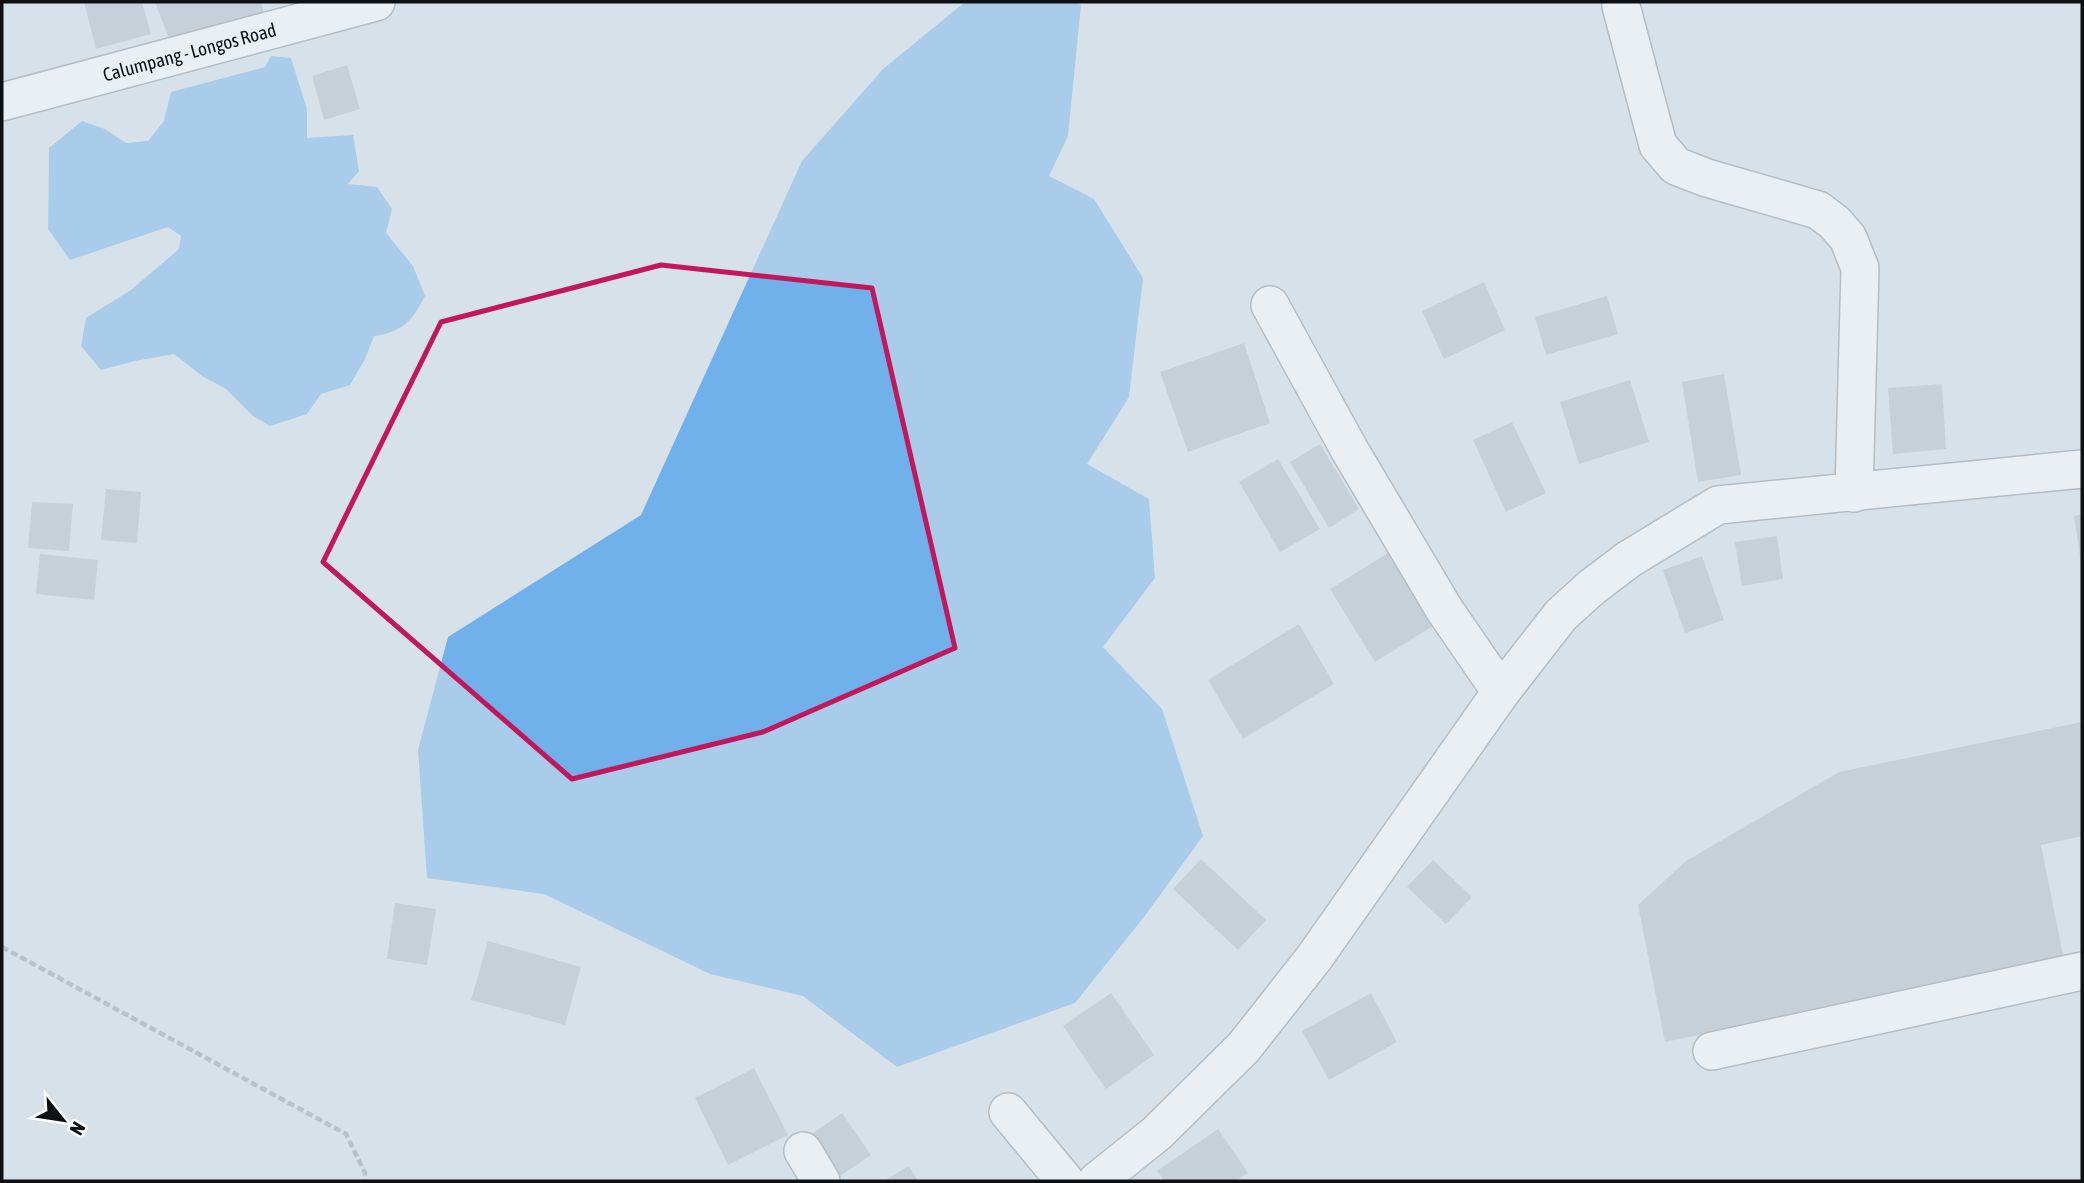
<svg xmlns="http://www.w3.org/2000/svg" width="2084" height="1183" font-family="'Asap Condensed',sans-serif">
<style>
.forest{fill:#71b1eb}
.building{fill:#b1bac3}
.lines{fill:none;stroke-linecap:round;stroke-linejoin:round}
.minor-casing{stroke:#879099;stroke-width:40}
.path{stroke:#939ba2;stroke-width:4.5;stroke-dasharray:7 3.5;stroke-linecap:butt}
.minor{stroke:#fff;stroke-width:37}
.marked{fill:none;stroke:#c2185b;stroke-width:5;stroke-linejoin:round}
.labels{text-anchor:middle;stroke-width:6;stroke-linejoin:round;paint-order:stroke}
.street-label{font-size:19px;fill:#0d1114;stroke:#fff}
</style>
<rect width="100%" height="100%" fill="#d7e1ea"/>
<path class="forest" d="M965 2H1076L1081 5 1068 136 1049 176 1094 199 1143 278 1129 397 1087 464 1149 499 1155 578 1103 647 1162 709 1203 836 1144 917 1075 1003 897 1067 803 996 710 974 544 894 427 878 418 750 448 637 641 515 802 161 883 69Z
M271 56 291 58 307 109V138L353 135 359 171 348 184 377 187 392 209 386 233 413 266 425 296C412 321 403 332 374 336L365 359 350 385 321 394 307 414 270 426 253 416 226 389 202 376 174 354 135 361 101 370 81 346 86 318 131 290 179 249 181 236 168 227 70 260 48 229 49 148 82 121 105 129 126 143 148 141 164 121 171 92 265 67Z"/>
<path class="building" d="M84 2H142L151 34 96 49Z
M155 2H261L266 22 173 49Z
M347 65 360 109 324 120 312 76Z
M1484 282 1505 330 1444 359 1422 311Z
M1607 296 1618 334 1546 355 1535 317Z
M1244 343 1270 423 1188 452 1160 372Z
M1724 374 1741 475 1698 482 1682 382Z
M1630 380 1649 442 1579 464 1560 402Z
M1942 384 1946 449 1893 454 1888 388Z
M1512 422 1546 493 1506 512 1473 440Z
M1320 444 1359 509 1329 528 1290 462Z
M1278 459 1320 529 1280 552 1239 482Z
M106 489 141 492 137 543 101 540Z
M32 502 73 504 69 551 28 548Z
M2082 514V562H2081L2074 516Z
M1777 536 1783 579 1742 586 1735 542Z
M1396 548 1441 621 1375 662 1330 589Z
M40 554 98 560 94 600 36 594Z
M1702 556 1724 620 1685 633 1663 570Z
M1299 624 1334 684 1243 739 1208 680Z
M2082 722V836L2041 845 2064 960 1665 1042 1638 905 1686 861 1839 772Z
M1201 859 1266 920 1238 950 1173 889Z
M1433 860 1472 897 1446 924 1407 887Z
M395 903 436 909 427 965 387 959Z
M488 941 581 967 565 1025 471 1000Z
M1111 993 1154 1055 1106 1089 1063 1026Z
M1371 993 1397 1042 1329 1080 1302 1031Z
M754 1068 788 1135 728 1165 695 1098Z
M842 1113 871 1155 834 1180 806 1138Z
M1218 1129 1248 1173 1235 1181H1164L1157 1171Z
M909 1166 918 1181H884Z"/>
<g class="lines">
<defs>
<g id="minor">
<path d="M1621 6 1658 145 1676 166 1707 178 1818 210 1834 222 1848 238 1860 268 1854 493"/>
<path id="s1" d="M2 102 376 2"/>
<path d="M1270 305 1349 449 1444 609 1501 692"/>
<path d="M1712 1051 2082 971"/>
<path d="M1008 1112 1065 1181"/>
<path d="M803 1151 821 1181"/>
<path d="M1097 1181 1157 1133 1244 1047 1314 958 1501 692 1561 615 1592 587 1629 559 1718 505 2082 469"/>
</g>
</defs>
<use href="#minor" class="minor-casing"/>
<path class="path" d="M2 947 346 1134 365 1173V1181"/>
<use href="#minor" class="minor"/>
</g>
<path d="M0 0H2084V1183H0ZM661 265 872 288 955 648 763 732 572 779 323 562 441 322Z" fill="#d7e1ea" fill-opacity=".55" fill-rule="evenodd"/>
<path class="marked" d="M661 265 872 288 955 648 763 732 572 779 323 562 441 322Z"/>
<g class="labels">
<g class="street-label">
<text dy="7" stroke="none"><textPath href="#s1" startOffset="194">Calumpang - Longos Road</textPath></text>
</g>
</g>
<rect width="2084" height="1183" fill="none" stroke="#0d1114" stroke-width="7"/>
<g transform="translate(63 1120) rotate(120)" stroke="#ffffff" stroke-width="5" paint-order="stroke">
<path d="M0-5L12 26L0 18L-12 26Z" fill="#0d1114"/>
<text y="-10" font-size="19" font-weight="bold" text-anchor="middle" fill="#0d1114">N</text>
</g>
</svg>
